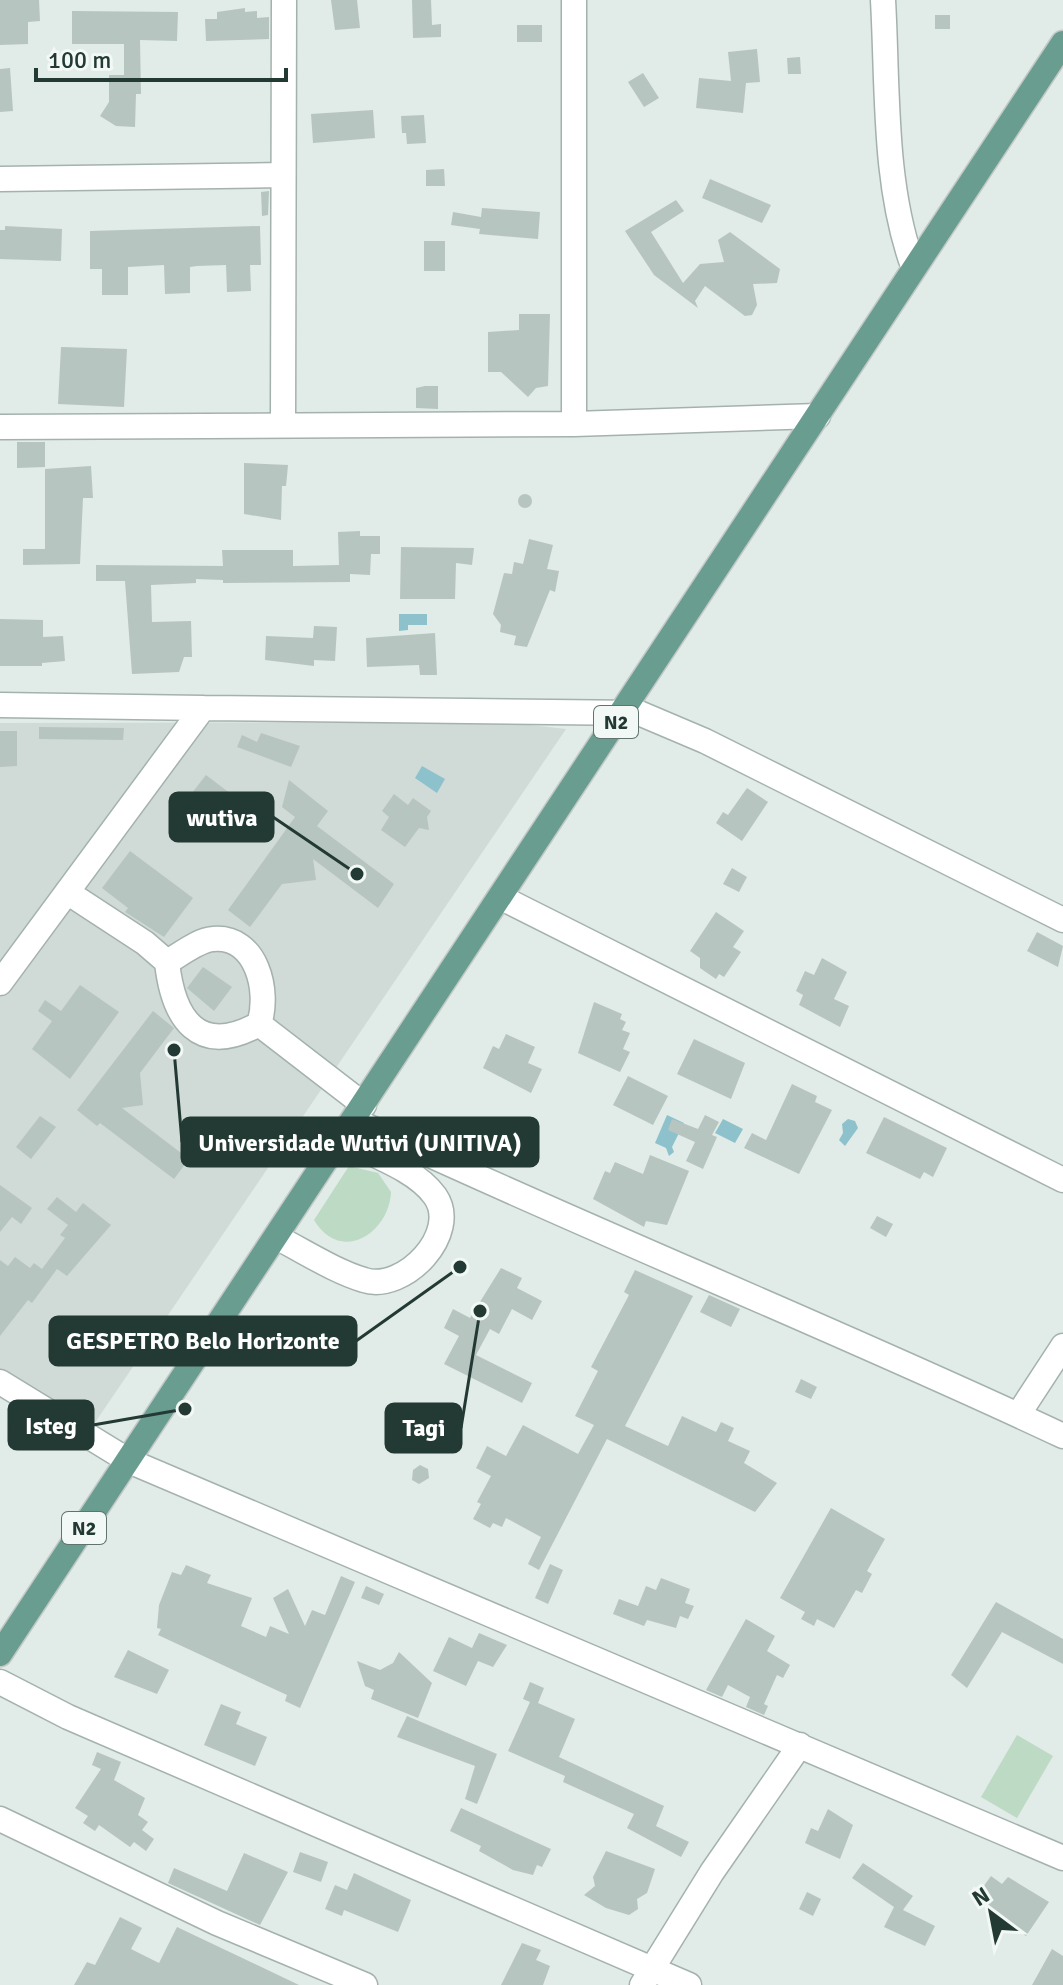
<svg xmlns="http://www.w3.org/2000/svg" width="1063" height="1985" font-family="Signika,sans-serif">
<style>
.built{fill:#d0dad6}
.green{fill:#bcdac4}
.water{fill:#8dc2cc}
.building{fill:#b7c5c0}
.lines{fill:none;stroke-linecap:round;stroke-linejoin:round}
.minor-casing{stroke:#a4b2ae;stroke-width:27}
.major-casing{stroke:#c1c8c6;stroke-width:27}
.minor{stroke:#fff;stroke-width:24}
.major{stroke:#699d90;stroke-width:24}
.labels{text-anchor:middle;stroke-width:8;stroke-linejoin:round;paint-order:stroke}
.shield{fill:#f2f8f5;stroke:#61736e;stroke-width:2}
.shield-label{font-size:20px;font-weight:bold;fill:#233a34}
.leader{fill:none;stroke:#233a34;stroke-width:3}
.callout-dot{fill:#233a34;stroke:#f2f8f5;stroke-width:3}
.callout{fill:#233a34;stroke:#233a34;stroke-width:3}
.callout-label{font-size:24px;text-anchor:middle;font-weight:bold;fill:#fff}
</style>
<rect width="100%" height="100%" fill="#e1ebe7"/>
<path class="built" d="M503 722 566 729 92 1427 16 1382 0 1370V723Z"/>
<path class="green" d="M349 1166 378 1173 391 1192C389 1234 340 1264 314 1220Z
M1017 1735 1053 1756 1017 1818 981 1797Z"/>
<path class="water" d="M399 614H427V625H408V630L399 631Z
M422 766 445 779 437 793 415 778Z
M667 1115 684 1123 672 1147 674 1152 669 1156 666 1148 655 1143Z
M723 1119 743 1129 735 1143 715 1133Z
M848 1119 855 1121 858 1128 845 1146 839 1140 843 1133 842 1124Z"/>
<path class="building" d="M0 0H39L40 21 28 22V44L0 45Z
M331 0H357L360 28 335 30Z
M412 0H431L432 25 441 24V37L413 38Z
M245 8V12L257 11V18L269 17V39L206 41 205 19H217V12Z
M72 11 178 12 177 41 140 40 141 94H136L135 127 116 126 100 116 109 102V75H124V44H72Z
M935 15H950V29H935Z
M517 25H542V42H517Z
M757 49 760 82 746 83 743 113 696 108 699 78 731 81 728 52Z
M800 57 801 74H788L787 58Z
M10 68 13 111 0 112V69Z
M643 73 659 98 644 107 628 82Z
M373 110 375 138 313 143 311 114Z
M424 115 426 143 407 144 406 133H402L401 116Z
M444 169 445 186H426V170Z
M710 179 771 205 762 223 702 198Z
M269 191 268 215 262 216 261 192Z
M676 200 684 211 651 232 683 283 700 264 724 262 718 240 730 232 780 269 777 283 753 284 757 305 752 315 745 316 705 286 695 301 698 308 654 275 625 231Z
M482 208 540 212 538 239 479 234 480 229 451 225 453 212 481 217Z
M5 226 62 229 61 261 0 259V230H5Z
M260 226 261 265H250L251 291 227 292 226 265 197 266 190 267V293L165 294 164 265 128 267V295H102V269H90V231Z
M424 241H445V271H424Z
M519 314H550L548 386 536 388 528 397 501 372H488V332L519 330Z
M61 347 127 349 124 407 58 404Z
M425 386H438V409L416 408V388Z
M17 442H45V467L17 468Z
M244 463 288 465 286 486H282L281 520 244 514Z
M91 466 93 498H83L80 564 23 565V549H45V469Z
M518 501a7 7 0 1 1 14 0a7 7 0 1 1-14 0Z
M360 531V536H380V554H371L370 575 350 574V582L223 583V580L196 579V583L151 585 152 622 191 621 192 657H184L179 672 132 674 125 581H96V565L223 566 222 550H293V566L339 565 338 532Z
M529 539 553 545 547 569 559 571 555 592 550 590 527 647 514 645 516 636 500 632 501 625 493 614 504 573 512 574 514 562 523 564Z
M401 547 474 548 472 565 456 563 455 599H400Z
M0 619 43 620V637L63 636 65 661 42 663V666H0Z
M314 626 337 627 335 661 314 660V666L265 660 266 636 313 638Z
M435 633 437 675H420L419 665 367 667 366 638Z
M39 727 124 728 123 740 39 739Z
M0 731H17V766L0 767Z
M261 733 300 746 291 767 237 747 242 735 257 742Z
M206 775 235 797 215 828 211 825 199 841 171 820Z
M289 780 328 811 317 826 394 884 378 908 313 859 316 880 282 884 250 927 228 910 295 817 282 807Z
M747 788 768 802 742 841 716 823 723 812 728 815Z
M394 794 408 805 413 798 431 811 427 817 429 830 419 828 405 847 381 830 389 817 382 811Z
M130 851 193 898 164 937 125 912 128 908 102 888Z
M732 868 747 877 739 892 723 884Z
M716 912 744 931 733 947 741 952 724 977 719 974 716 979 700 968V958L690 951Z
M1037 932 1063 946 1058 967 1027 951Z
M822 958 847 972 834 999 849 1006 840 1027 799 1005 803 995 796 991 805 971 814 975Z
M203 967 232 987 214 1011 187 988Z
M80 985 119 1012 70 1079 32 1049 52 1021 38 1011 45 1000 61 1011Z
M594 1002 622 1014 620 1019 626 1022 622 1030 630 1033 623 1049 630 1052 620 1072 578 1053Z
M153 1011 174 1028 140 1073 143 1105 122 1108 189 1159 174 1179 100 1123 97 1126 77 1110Z
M506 1034 535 1047 528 1063 542 1069 531 1093 483 1068 493 1046 499 1049Z
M694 1039 745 1063 731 1099 677 1074Z
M628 1076 668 1096 653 1125 613 1105Z
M792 1084 817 1096 815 1102 832 1110 799 1174 744 1148 752 1133 766 1140Z
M705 1115 719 1122 712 1135 717 1137 703 1169 686 1161 695 1142 668 1130 672 1119 698 1129Z
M40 1116 56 1127 31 1159 16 1147Z
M884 1117 947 1148 933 1177 924 1172 920 1179 866 1153Z
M650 1155 689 1171 667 1225 646 1221 644 1227 593 1199 605 1171 610 1173 615 1162 643 1174Z
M0 1185 32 1208 21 1224 12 1217 0 1232Z
M57 1197 76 1212 83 1203 111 1225 67 1276 57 1269 32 1303 28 1300 0 1336V1260L8 1266 15 1257 30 1268 34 1263 42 1269 65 1238 60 1235 68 1225 47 1209Z
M877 1216 893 1224 886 1237 870 1228Z
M501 1268 522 1278 517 1288 542 1301 532 1320 512 1309 499 1334 490 1329 476 1355 532 1383 522 1403 444 1364 459 1336 444 1328 453 1309 470 1318Z
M635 1270 693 1296 625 1426 668 1446 682 1416 716 1432 721 1422 734 1428 728 1441 750 1451 744 1463 777 1483 755 1512 607 1439 539 1570 528 1564 541 1537 506 1518 502 1527 493 1523 490 1528 473 1519 481 1504 477 1502 491 1476 476 1468 487 1446 506 1456 523 1425 578 1454 594 1425 575 1416 598 1371 591 1367 629 1295 624 1292Z
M709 1295 740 1309 731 1327 700 1312Z
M801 1379 817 1387 811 1399 795 1392Z
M420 1465 428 1469 429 1478 419 1484 412 1480 413 1470Z
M831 1508 885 1539 867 1571 872 1574 862 1593 856 1590 834 1628 817 1619 814 1626 801 1619 805 1612 780 1598Z
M550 1564 563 1570 548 1604 535 1598Z
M186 1565 211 1575 207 1583 252 1598 241 1626 266 1637 270 1626 289 1634 273 1598 288 1589 305 1626 312 1610 325 1615 341 1576 355 1582 300 1708 285 1701 287 1695 158 1635 161 1629 157 1628 159 1605 172 1572 181 1575Z
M661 1578 690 1589 685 1603 694 1606 688 1619 680 1616 676 1628 647 1620 644 1626 613 1614 619 1599 638 1606 646 1586 656 1590Z
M366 1586 384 1594 379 1605 361 1598Z
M996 1602 1063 1639V1664L1002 1632 967 1688 951 1675Z
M746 1619 775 1636 767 1651 790 1665 783 1678 777 1675 764 1704 768 1706 764 1715 746 1707 750 1697 728 1685 722 1697 706 1690Z
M479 1633 507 1645 493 1667 478 1661 466 1686 433 1671 449 1637 472 1648Z
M128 1650 169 1670 157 1694 114 1677Z
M399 1652 432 1683 418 1718 371 1699 374 1690 365 1686 357 1661 380 1670 393 1663Z
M530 1682 544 1688 538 1703 575 1719 559 1757 664 1806 656 1826 689 1842 681 1857 627 1828 634 1814 563 1782 565 1776 508 1751 530 1702 523 1699Z
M221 1704 241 1712 236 1724 267 1737 255 1766 204 1745Z
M407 1716 497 1754 477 1804 465 1799 475 1766 397 1737Z
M97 1752 121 1762 114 1780 145 1798 138 1815 148 1822 142 1830 154 1839 146 1851 134 1842 130 1847 99 1825 95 1831 83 1823 88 1816 75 1808 101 1769 92 1765Z
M461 1808 551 1849 542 1867 537 1865 533 1875 513 1870 479 1851 481 1846 450 1831Z
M828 1809 853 1825 840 1859 805 1843 811 1828 818 1831Z
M606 1851 655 1869 647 1893 637 1899 638 1909 629 1915 606 1908 584 1895 595 1886 593 1877Z
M300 1852 328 1862 321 1882 293 1872Z
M244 1853 288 1872 260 1925 168 1883 174 1868 227 1891Z
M863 1863 913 1896 903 1910 935 1926 925 1946 884 1927 894 1907 852 1878Z
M354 1873 411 1900 398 1932 344 1910 342 1916 325 1909 335 1885 347 1890Z
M991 1876 1002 1884 1008 1877 1049 1902 1026 1936 975 1898Z
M807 1892 821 1899 813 1916 799 1909Z
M120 1917 142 1928 131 1949 159 1963 177 1927 299 1985H74L87 1962 95 1965Z
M522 1943 541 1950 536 1960 550 1966 543 1985H501Z
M1052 1949 1063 1956V1985H1032Z"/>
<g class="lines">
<defs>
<path id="minor" d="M574 0V424
M883 0C888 88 883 183 913 266
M0 179 283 175
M283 425 284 0
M0 427 574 424 818 416
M0 705 203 708
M67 892 145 943 167 962C173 1018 198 1058 259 1024L364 1105
M500 897 1063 1180
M167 962C180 955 198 940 213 939 257 935 270 992 259 1024
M0 983 203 708 639 713 705 741 1063 920
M354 1120C588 1230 829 1326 1063 1436
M276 1237C304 1251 334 1271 364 1280 404 1293 461 1233 435 1196 416 1169 370 1154 341 1139
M0 1382 129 1461 1063 1858
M1018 1415 1063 1346
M0 1682 68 1717 689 1985
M0 1819 217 1923 365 1985
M642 1985 712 1872 800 1745"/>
<path id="major" d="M0 1654 1063 43"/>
</defs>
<use href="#minor" class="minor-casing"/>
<use href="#major" class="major-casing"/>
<use href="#minor" class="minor"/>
<use href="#major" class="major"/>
</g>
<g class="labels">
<g class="shield">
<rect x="594" y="706" width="44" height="32" rx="6"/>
<rect x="62" y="1512" width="44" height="32" rx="6"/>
</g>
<g class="shield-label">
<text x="616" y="729">N2</text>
<text x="84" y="1535">N2</text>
</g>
</g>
<path class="leader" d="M357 874L273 817M174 1050L182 1142M460 1267L356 1341M185 1409L93 1425M480 1311L461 1428"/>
<g class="callout-dot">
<circle cx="357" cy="874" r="8"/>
<circle cx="174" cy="1050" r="8"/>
<circle cx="460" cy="1267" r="8"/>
<circle cx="185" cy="1409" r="8"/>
<circle cx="480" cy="1311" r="8"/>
</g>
<g class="callout">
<rect x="170" y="793" width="103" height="48" rx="8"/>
<rect x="182" y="1118" width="356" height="48" rx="8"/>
<rect x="50" y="1317" width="306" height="48" rx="8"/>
<rect x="9" y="1401" width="84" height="48" rx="8"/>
<rect x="386" y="1404" width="75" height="48" rx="8"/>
</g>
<g class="callout-label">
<text x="222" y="826">wutiva</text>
<text x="360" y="1151">Universidade Wutivi (UNITIVA)</text>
<text x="203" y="1349">GESPETRO Belo Horizonte</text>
<text x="51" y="1434">Isteg</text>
<text x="424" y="1436">Tagi</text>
</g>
<g transform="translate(991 1913) rotate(328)" stroke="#f2f8f5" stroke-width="6" paint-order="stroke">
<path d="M0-6L14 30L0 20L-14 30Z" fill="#233a34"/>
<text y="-12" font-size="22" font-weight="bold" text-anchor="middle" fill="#233a34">N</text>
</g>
<path d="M36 68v12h250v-12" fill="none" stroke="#233a34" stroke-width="4"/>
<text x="48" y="68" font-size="24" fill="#233a34" stroke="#f2f8f5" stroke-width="6" paint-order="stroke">100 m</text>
</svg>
